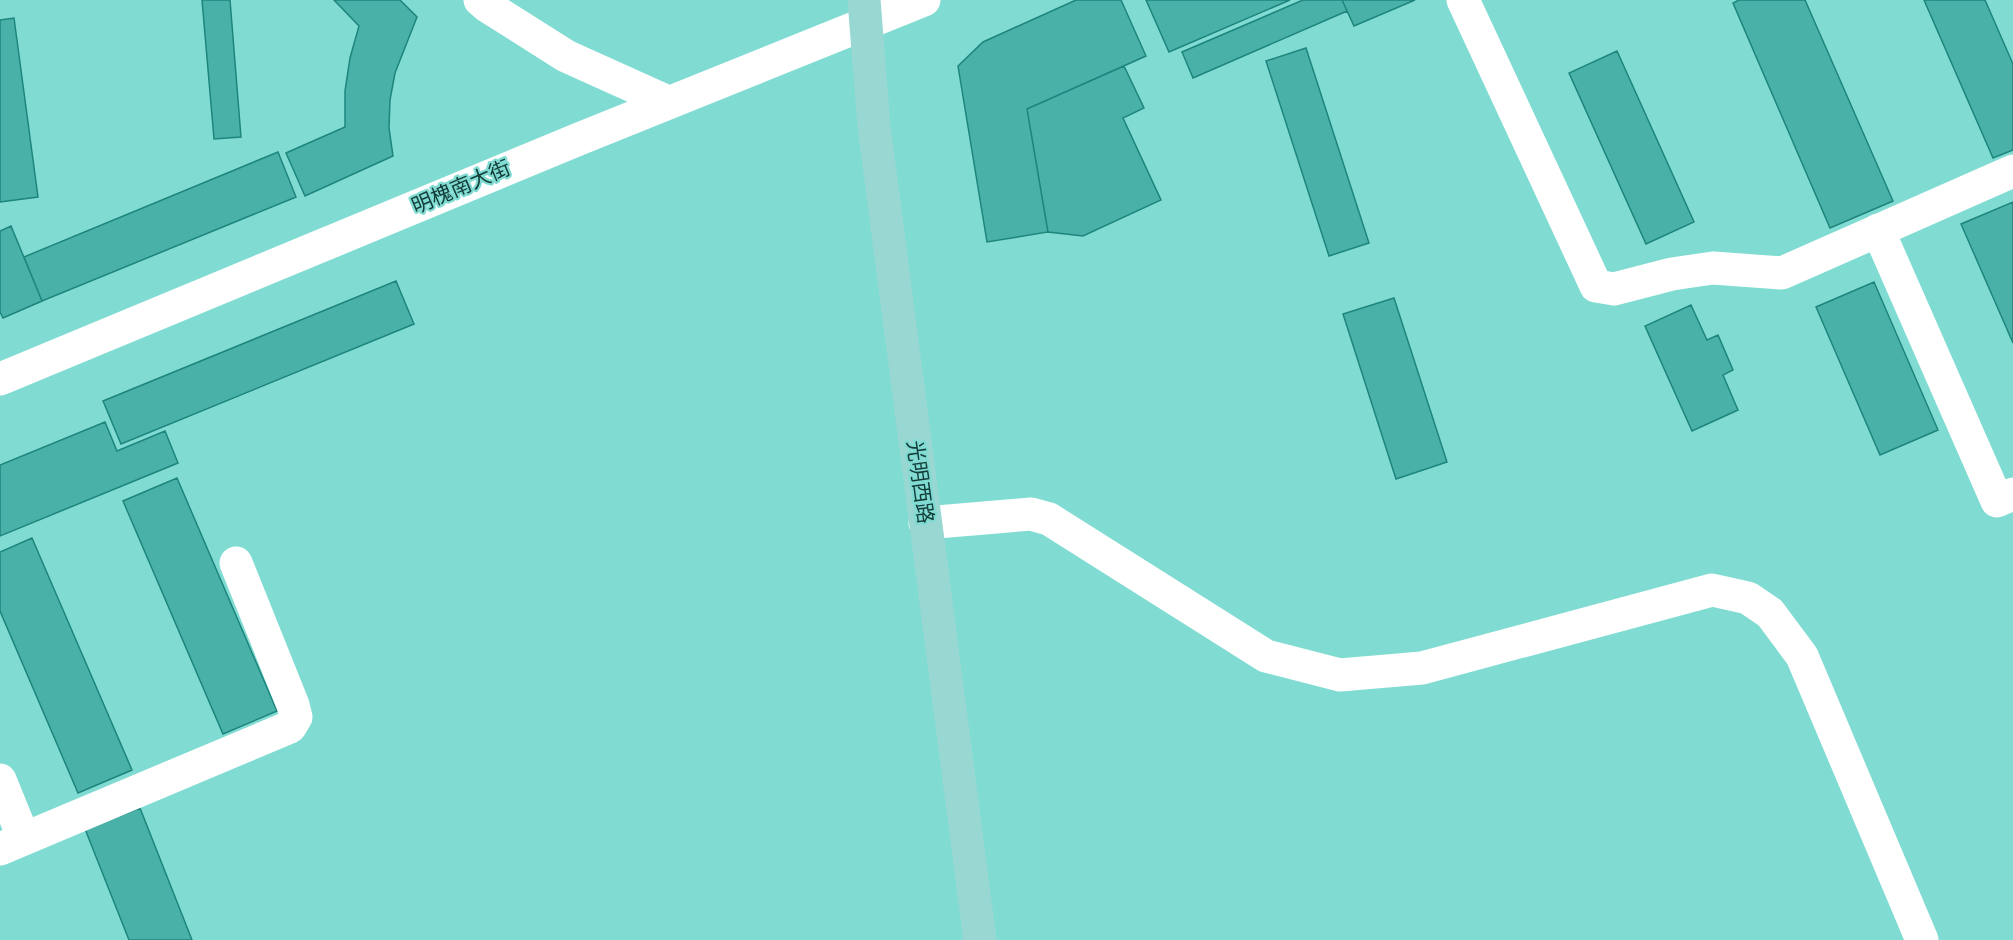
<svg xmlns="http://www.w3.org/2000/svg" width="2013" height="940" font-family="'Work Sans','Noto Sans SC',sans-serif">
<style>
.building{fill:#49b1a8;stroke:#1e857d;stroke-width:1.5}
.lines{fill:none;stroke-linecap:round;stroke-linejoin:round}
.minor{stroke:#fff;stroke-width:33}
.major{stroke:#98d7d2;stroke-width:33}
.labels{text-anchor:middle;stroke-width:4.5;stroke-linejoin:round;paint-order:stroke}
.street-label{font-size:21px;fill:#143c38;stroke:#80dcd2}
</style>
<rect width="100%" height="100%" fill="#80dcd2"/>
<path class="building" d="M202 0H230L241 137 214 139Z
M334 0H400L417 17 395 73 390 100 389 128 393 156 305 196 286 153 345 127V91L350 58 359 26Z
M1076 0H1121L1146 56 1027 109 1048 232 987 242 958 66 983 42Z
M1146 0H1290L1169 52Z
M1303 0H1342L1347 11 1193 78 1182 52Z
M1342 0H1415L1354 26Z
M1739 0H1805L1893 201 1830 228 1733 3Z
M1924 0H1985L2013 64V150L1993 158Z
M14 18 38 197 0 202V20Z
M1306 48 1369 243 1329 256 1266 61Z
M1617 51 1694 222 1646 244 1569 73Z
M1124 66 1144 108 1123 118 1161 200 1083 236 1048 232 1027 109Z
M278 152 296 197 42 301 24 257Z
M2013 202V343L1961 224Z
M11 226 42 301 3 318 0 312V231Z
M396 281 414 324 121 444 103 401Z
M1874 282 1938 430 1880 455 1816 307Z
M1394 298 1447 462 1396 479 1343 314Z
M1691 305 1707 340 1718 335 1733 370 1723 375 1738 410 1692 431 1645 326Z
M105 422 117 451 165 431 178 463 0 536V465Z
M177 478 277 711 223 734 123 501Z
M32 538 132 770 78 793 0 611V552Z
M140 808 192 940H129L85 829Z"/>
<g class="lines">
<path class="minor" d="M480 0 487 6 566 56 668 102
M1463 0 1596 286 1614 289 1672 274 1713 268 1782 273 2013 171
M1878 230 1997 501 2013 494
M0 379 579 139 924 0
M925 523 1031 514 1049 519 1266 656 1340 675 1422 668 1712 590 1748 598 1770 613 1802 656 1922 940
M0 780 24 839
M0 849 290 727 296 717 293 705 236 563"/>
<path class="major" d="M864 0 874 126 980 940"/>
</g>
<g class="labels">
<g class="street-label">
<text transform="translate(461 187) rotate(-23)" y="7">明槐南大街</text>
<text transform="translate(920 482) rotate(82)" y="7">光明西路</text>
</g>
</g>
</svg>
